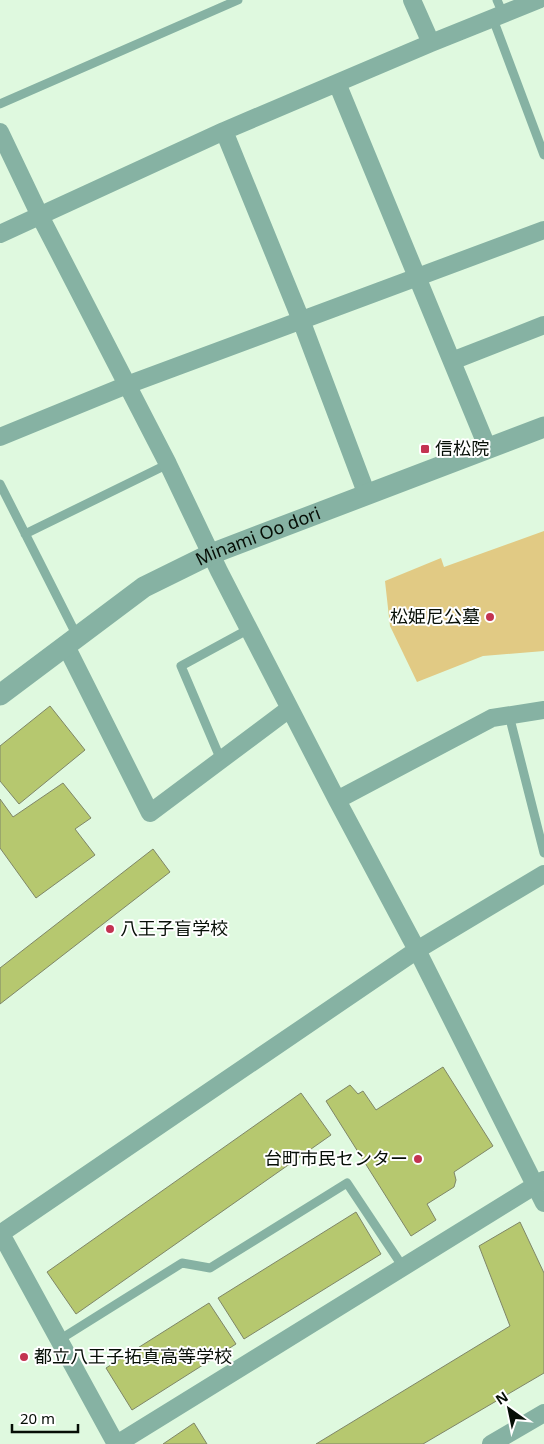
<svg xmlns="http://www.w3.org/2000/svg" width="544" height="1444" font-family="'Noto Sans','Noto Sans JP',sans-serif">
<style>
.green{fill:#e1ca84}
.building{fill:#b6c86f;stroke:#7f8668}
.lines{fill:none;stroke-linecap:round;stroke-linejoin:round}
.service{stroke:#86b2a3;stroke-width:9}
.minor{stroke:#86b2a3;stroke-width:18}
.tertiary{stroke:#86b2a3;stroke-width:21}
.poi-dot{fill:#c33351;stroke:#fff;stroke-width:2}
.labels{text-anchor:middle;stroke-width:4;stroke-linejoin:round;paint-order:stroke}
.poi-label{font-size:18px;fill:#060e06;stroke:#fff;text-anchor:start}
.street-label{font-size:18px;fill:#060e06;stroke:#fff}
</style>
<rect width="100%" height="100%" fill="#dff9df"/>
<path class="green" d="M544 531V651L483 656 417 682 390 626 385 581 441 558 444 567Z"/>
<path class="building" d="M50 706 85 750 19 804 0 781V746Z
M63 783 91 818 75 829 95 855 36 898 0 848V799L13 817Z
M153 849 170 872 0 1004V968Z
M443 1067 493 1146 454 1172 456 1180 454 1187 427 1204 436 1220 411 1236 326 1101 350 1085 358 1094 363 1091 376 1110Z
M301 1093 331 1135 76 1314 47 1272Z
M356 1212 381 1254 244 1339 218 1298Z
M520 1222 544 1273V1373L423 1444H316L510 1326 479 1246Z
M209 1303 236 1344 132 1410 106 1368Z
M194 1423 207 1444H163Z"/>
<g class="lines">
<path class="service" d="M497 0 503 14
M493 19 544 155
M0 104 238 0
M0 484 77 636
M25 534 168 464
M509 715 544 853
M221 760 181 666 249 629
M59 1340 182 1263 210 1268 347 1183 403 1267"/>
<path class="minor" d="M412 0 431 43
M337 83 488 449
M224 131 301 320 367 495
M0 132 40 216 168 464 219 571 337 800 417 950 544 1203
M0 234 224 131 431 43 538 0
M452 361 544 325
M0 437 127 385 544 230
M66 646 150 813 289 709
M337 800 492 718 544 710
M0 1232 116 1444
M0 1234 417 950 544 874
M117 1444 544 1180
M491 1444 544 1413"/>
<path class="tertiary" id="s1" d="M0 695 144 587 211 554 544 427"/>
</g>
<g class="poi-dot">
<rect x="420" y="444" width="10" height="10" rx="2.5"/>
<circle cx="490" cy="617" r="5"/>
<circle cx="110" cy="929" r="5"/>
<circle cx="418" cy="1159" r="5"/>
<circle cx="24" cy="1357" r="5"/>
</g>
<g class="labels">
<g class="poi-label">
<text x="435" y="455">信松院</text>
<text x="480" y="623" text-anchor="end">松姫尼公墓</text>
<text x="120" y="935">八王子盲学校</text>
<text x="408" y="1165" text-anchor="end">台町市民センター</text>
<text x="34" y="1363">都立八王子拓真高等学校</text>
</g>
<g class="street-label">
<text dy="6" stroke="none"><textPath href="#s1" startOffset="305">Minami Oo dori</textPath></text>
</g>
</g>
<g transform="translate(509 1409) rotate(327)" stroke="#ffffff" stroke-width="4" paint-order="stroke">
<path d="M0-4L9 19L0 12L-9 19Z" fill="#060e06"/>
<text y="-8" font-size="14" font-weight="bold" text-anchor="middle" fill="#060e06">N</text>
</g>
<path d="M12 1424v8h66v-8" fill="none" stroke="#060e06" stroke-width="2.5"/>
<text x="20" y="1424" font-size="15" fill="#060e06" stroke="#ffffff" stroke-width="4" paint-order="stroke">20 m</text>
</svg>
